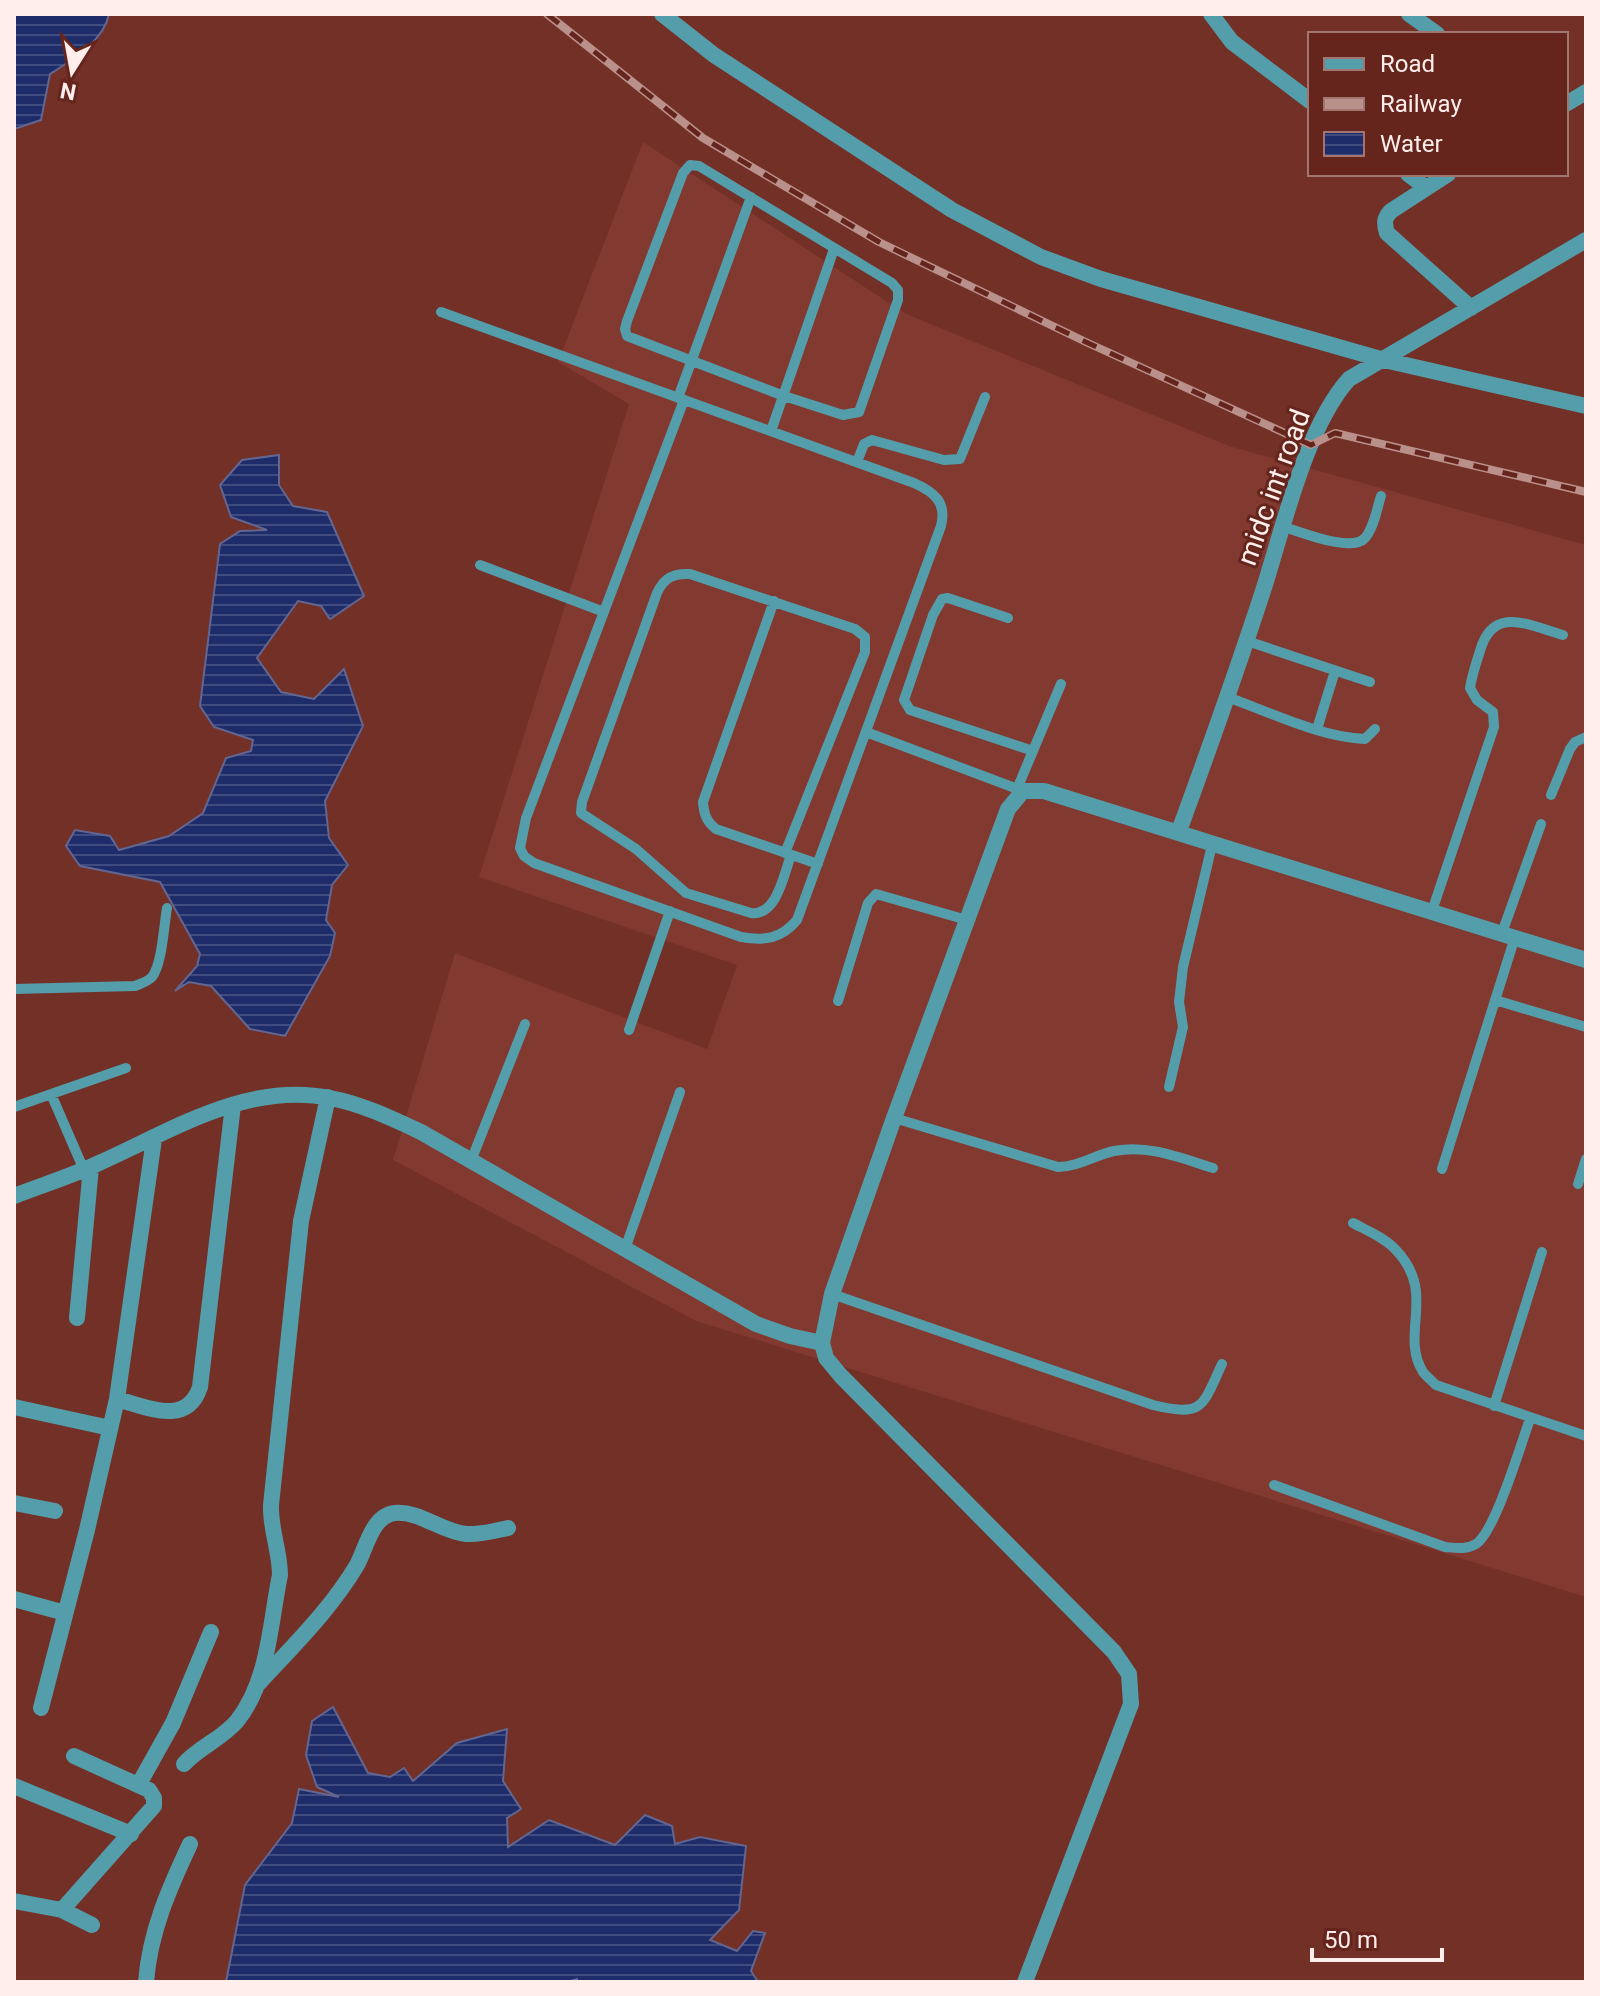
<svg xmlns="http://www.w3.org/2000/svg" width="1600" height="1996" font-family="Roboto,sans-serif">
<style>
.built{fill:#82392f}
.water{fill:url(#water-rules);stroke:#626691;stroke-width:2}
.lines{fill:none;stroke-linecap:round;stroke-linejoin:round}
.lane{stroke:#549eab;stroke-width:10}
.street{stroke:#549eab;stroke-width:16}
.rail-casing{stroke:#ba908a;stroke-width:8}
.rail{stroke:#65251d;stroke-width:5;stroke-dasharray:15;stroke-linecap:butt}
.labels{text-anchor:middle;stroke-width:6;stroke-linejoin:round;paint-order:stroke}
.street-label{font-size:28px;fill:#ffeeeb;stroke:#65251d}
</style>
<defs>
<pattern id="water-rules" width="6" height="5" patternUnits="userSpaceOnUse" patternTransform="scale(2)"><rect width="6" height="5" fill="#1e2c6a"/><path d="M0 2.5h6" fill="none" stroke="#404b7f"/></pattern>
</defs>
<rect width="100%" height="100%" fill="#723027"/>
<path class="built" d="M643 142 906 314 1229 446 1586 545V1597L696 1321 393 1160 455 953 707 1049 737 965 479 877 629 404 558 362Z"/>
<path class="water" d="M14 14H109C104 41 72 60 50 74L41 120 14 129Z
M279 455V485L293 506 327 512 364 596 330 619 321 606 298 601 257 658 281 692 314 699 344 669 363 726 325 801 329 838 348 865 332 885 326 920 335 933 330 956 285 1036 250 1029 211 986 189 982 175 991 197 966 200 954 160 882 80 866 66 846 75 830 110 836 119 850 169 836 203 813 226 758 251 751 253 740 214 727 200 706 220 544 240 531 267 530 231 517 220 485 242 460Z
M333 1707 368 1773 390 1777 404 1768 413 1781 457 1743 507 1729 503 1781 521 1809 507 1818 508 1847 549 1820 615 1845 645 1815 672 1826 675 1844 700 1837 746 1846 739 1910 710 1940 737 1951 753 1931 765 1933 751 1971 758 1982H577V1979L567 1982H226L245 1885 292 1823 299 1789 339 1797 317 1787 306 1755 312 1721Z"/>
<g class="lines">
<path class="lane" d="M690 165 699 166 892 283 898 290V300L859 412 843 415 784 396 627 336 625 329 627 321 683 173Z
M441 312 914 483C934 492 947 502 941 526L797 920C781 939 765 941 741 937L534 863 524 856 520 848 526 818 684 400
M678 398 751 197
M771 431 834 249
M857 462 864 444 872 440 944 460 960 459 985 397
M1284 527C1302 532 1351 553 1365 538 1374 528 1377 508 1381 496
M480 565 604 612
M774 601 703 802C704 814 706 821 716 829L818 864
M1008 618 948 598 942 599 933 615 904 700 910 710 1033 751
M1247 641 1370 682
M1227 697C1270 712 1319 737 1365 739L1375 729
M1317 729 1335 671
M866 732 1023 791
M1017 789 1061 684
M1551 795 1570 749 1575 742 1586 737
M785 853 865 652V637L855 629 690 574C673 573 664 578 657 593L582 802 581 813 636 849 686 893 751 913C777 916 784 874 791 855
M1432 911 1494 727 1493 712 1477 700 1470 688C1472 675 1476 663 1480 651 1493 605 1528 625 1563 635
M1502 933 1541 824
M14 989 135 986C140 984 147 982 152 977 162 965 164 925 167 908
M1495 1000 1586 1027
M838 1001 868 903 876 894 967 920
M629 1030 670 911
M1169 1087 1183 1027 1179 1002 1183 967 1213 841
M51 1094 84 1170
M14 1107 126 1068
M894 1118 1058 1167C1078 1167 1095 1155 1114 1151 1148 1144 1181 1158 1213 1168
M471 1161 525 1024
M1442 1169 1515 937
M1578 1184 1586 1159
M1353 1223C1366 1230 1385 1238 1395 1249 1438 1293 1399 1333 1423 1372 1426 1376 1432 1381 1436 1385L1586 1436
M625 1249 680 1092
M832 1294 1153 1405C1204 1417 1202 1407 1222 1364
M1494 1406 1542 1252
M1274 1485 1445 1547C1456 1548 1466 1550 1476 1544 1495 1532 1521 1444 1530 1419"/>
<path class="street" d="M662 14 714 55 952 210 1041 257 1101 279 1384 360 1586 406
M1211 14 1232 42 1310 101
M1409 14 1437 34
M1566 104 1586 92
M1408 174 1425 187
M1448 174 1391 211C1384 218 1384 223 1387 233L1471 308
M1179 831C1208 752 1236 673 1262 594 1283 530 1305 428 1349 379L1586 240
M14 1196C42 1185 72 1176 99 1163 171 1131 248 1081 330 1098 362 1104 391 1118 421 1132L756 1324 790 1336 822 1343
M77 1318 91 1167
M117 1399C147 1407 187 1427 200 1387L233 1105
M14 1407 110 1428
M14 1503 55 1511
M14 1599 65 1613
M259 1683C293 1646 331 1609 357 1565 366 1549 372 1515 395 1513 420 1511 442 1532 466 1534 480 1535 494 1531 508 1528
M41 1708 87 1530 117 1399 154 1139
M184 1764C199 1747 222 1739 237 1721 269 1681 270 1623 280 1575 280 1551 270 1529 271 1505L301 1221 328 1097
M139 1784 173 1723 211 1632
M14 1786 131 1834
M14 1901 62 1910 92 1925
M62 1910 154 1806V1798L149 1790 74 1756
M146 1982C150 1931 169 1889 190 1844
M1025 1982 1131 1704 1129 1674 1114 1652 841 1376 826 1358 822 1343 832 1294 894 1118 1008 809 1023 791H1044L1586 960"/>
<defs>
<path id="rail" d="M547 14 703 138 879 242 1088 343 1311 445 1335 433 1586 492"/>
</defs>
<use href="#rail" class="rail-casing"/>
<use href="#rail" class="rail"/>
</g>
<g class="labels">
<g class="street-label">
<text transform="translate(1273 487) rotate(-70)" y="10">midc int road</text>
</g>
</g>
<rect width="1600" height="1996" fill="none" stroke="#ffeeeb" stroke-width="32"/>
<rect x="1308" y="32" width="260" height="144" fill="#65251d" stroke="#a3756f" stroke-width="2"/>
<rect x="1324" y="58" width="40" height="12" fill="#549eab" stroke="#a3756f" stroke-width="2"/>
<text x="1380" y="72" font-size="24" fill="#ffeeeb">Road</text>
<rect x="1324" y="98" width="40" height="12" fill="#ba908a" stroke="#a3756f" stroke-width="2"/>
<text x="1380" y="112" font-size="24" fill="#ffeeeb">Railway</text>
<rect x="1324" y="132" width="40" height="24" fill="url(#water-rules)" stroke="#a3756f" stroke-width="2"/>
<text x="1380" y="152" font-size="24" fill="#ffeeeb">Water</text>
<g transform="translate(72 72) rotate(191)" stroke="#65251d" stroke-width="6" paint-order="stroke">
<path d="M0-6L14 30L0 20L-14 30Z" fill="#ffeeeb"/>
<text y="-12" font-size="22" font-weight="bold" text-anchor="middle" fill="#ffeeeb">N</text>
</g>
<path d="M1312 1948v12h130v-12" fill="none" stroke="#ffeeeb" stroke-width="4"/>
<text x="1324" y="1948" font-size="24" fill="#ffeeeb" stroke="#65251d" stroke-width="6" paint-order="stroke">50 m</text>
</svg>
